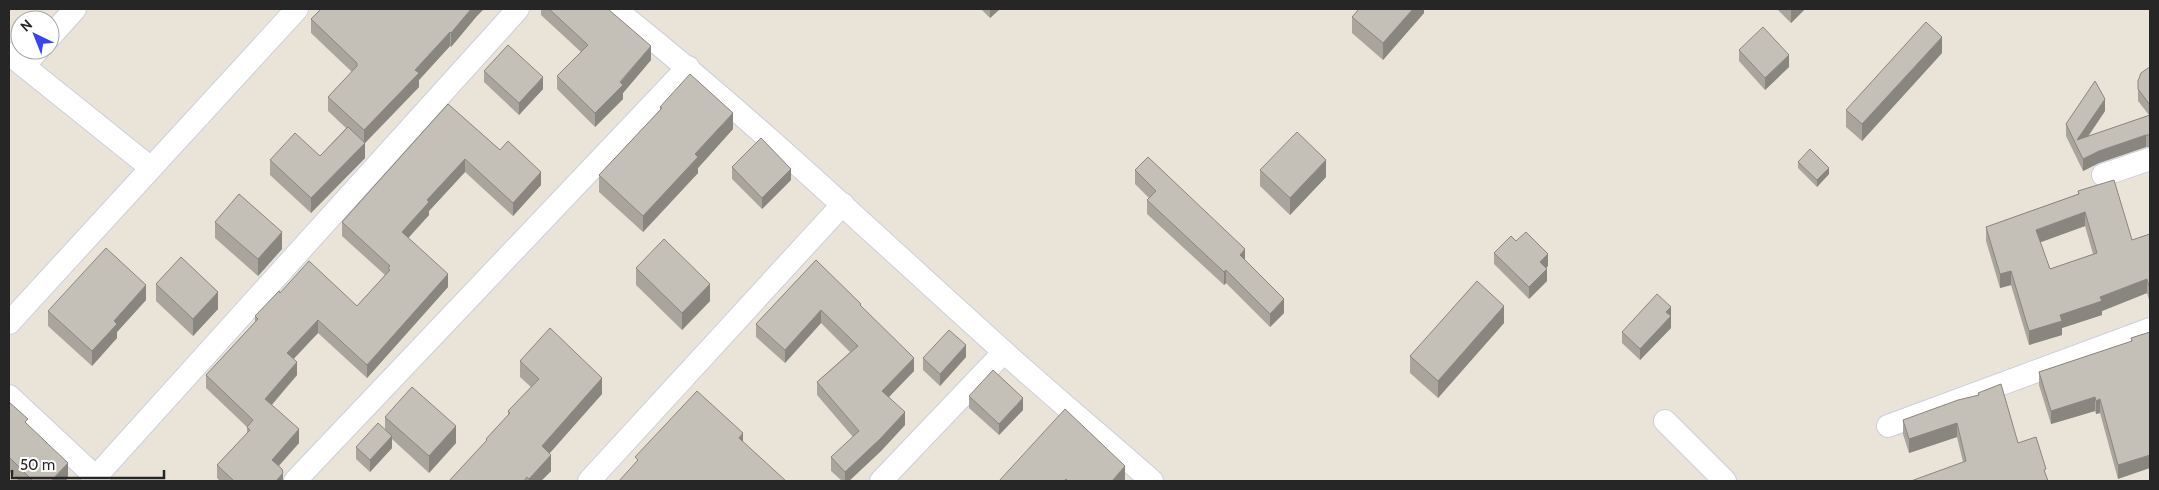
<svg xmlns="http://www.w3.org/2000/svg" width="2159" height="490" font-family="Cabin,sans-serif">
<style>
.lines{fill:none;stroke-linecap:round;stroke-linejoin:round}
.minor-casing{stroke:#cdcee0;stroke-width:24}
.minor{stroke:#fff;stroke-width:22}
.wall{fill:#a9a59d;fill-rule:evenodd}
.shaded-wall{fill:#898680}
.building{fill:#c4c0b7;stroke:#898680;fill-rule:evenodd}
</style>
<rect width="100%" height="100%" fill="#e9e4d7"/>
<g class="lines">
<defs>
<path id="minor" d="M615 9C751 117 875 236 1004 352 1053 396 1103 438 1152 481
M50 37 75 9
M9 54 151 168
M24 66 38 50
M2103 175 2150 159
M9 323 297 9
M9 396 100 481
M1665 421 1725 481
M1888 426 2150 329
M92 481 518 9
M295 481 688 67
M589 481 843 204
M881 481 1004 352"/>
</defs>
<use href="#minor" class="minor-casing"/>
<use href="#minor" class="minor"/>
</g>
<path class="wall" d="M541 9H608L651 60 623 93V99L595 127 557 89V76L581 52 541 15Z
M981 9H1000L990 18Z
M1424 9V13L1383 60 1352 33V17Z
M1777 9H1805L1791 23Z
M476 17 451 47 450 46 419 80V87L365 143V158L311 213 270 175V160L320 156 346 128 328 111V97L352 72 311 33V19Z
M1739 50 1789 67 1765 90 1739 61Z
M1942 53 1862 141 1846 127V110Z
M2150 68V147H2146L2099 163 2083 171 2066 136V124L2105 111 2088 137 2149 115 2138 101V81Z
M484 71 543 89 519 115 484 82Z
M448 104 500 150 541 185 513 216 465 172 429 211V215L408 238 448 287 367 378 318 333 293 359 297 375 272 405 299 443 279 466 283 481H220L217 478V465L247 434V427L206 388V375L255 322V316L280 293 357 306 385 275 342 236V222Z
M660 107 733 129 698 168V173L643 232 599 192V175L660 110Z
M1798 162 1829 174 1817 187 1798 168Z
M732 167 791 180 762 209 732 179Z
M1135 170 1245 260 1284 313 1270 327 1226 283 1224 285 1147 214V200L1149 198 1135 184Z
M1260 170 1326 177 1290 215 1260 186Z
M2078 191 2132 240 2150 234V303L2147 293 2102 311V315L2062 328V335L2029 345 2011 285 2000 288 1986 241V227L2078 194ZM2085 226 2093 254 2050 269 2040 242Z
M215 222 282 249 258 276 215 238Z
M1516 241 1548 266 1546 268 1547 281 1529 299 1494 264V253Z
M816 260 861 307 914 371 889 397 905 425 881 451 849 481H842L831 471V457L853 437 817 395V382L850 352 821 323 785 363 756 337V324Z
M636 268 710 301 682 330 636 285Z
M156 284 218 309 193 336 156 301Z
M146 300 117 332V338L92 366 48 326V311Z
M1671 307V328L1640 360 1622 343V332Z
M1504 323 1438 398 1410 373V356Z
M2150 332 2118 479 2100 413 2096 414 2095 411 2051 424 2039 385V372L2131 342V338Z
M966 357 940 386 923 370V358Z
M520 361 602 394 549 453 551 471 541 481H449L486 442V439L508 415V411L531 387 520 377Z
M1978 393 2018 443 1963 462 1957 437 1909 453 1903 434V420L1978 395Z
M969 396 1023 410 999 435 969 408Z
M9 402 28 425 68 478 65 481H19L9 471Z
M385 417 456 443 429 473 392 439V448L370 472 356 459V447L385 430Z"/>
<path class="shaded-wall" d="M471 9H484L476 17 451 47V33Z
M990 9H1000L990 18Z
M1413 9H1424V13L1383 60V43Z
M1791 9H1805L1791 23Z
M450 32V46L419 80V87L364 144V130L415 70Z
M1942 37V53L1862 141V124Z
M651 46V60L623 93V99L595 127V113Z
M1789 55V67L1765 90V78Z
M543 77V89L519 115V103Z
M2105 99V111L2079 149 2077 140Z
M733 113V129L698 168V173L643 232V216L695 154Z
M2146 135V147L2099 163 2083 171V159L2099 151Z
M365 143V158L311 213V198Z
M465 159V172L429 211V215L402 245V232L427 200Z
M1326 160V177L1290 215V198Z
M1829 168V174L1817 187V180Z
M791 169V180L762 209V198Z
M541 172V185L513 216V203Z
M2085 212V226L2036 244V230Z
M282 232V249L258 276V259Z
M1245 249V263L1240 255Z
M1548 254V266L1540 274V262Z
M1547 269V281L1529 299V287Z
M1226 270V283L1224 285V272Z
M2011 271V285L2000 288V274Z
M448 274V287L367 378V365Z
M2147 279V293L2102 311V315L2062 328V335L2029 345V331L2060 315 2100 297Z
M710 284V301L682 330V313Z
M146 285V300L117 332V338L92 366V351L114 321Z
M218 292V309L193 336V319Z
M1284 299V313L1270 327V314Z
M1504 306V323L1438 398V381Z
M1671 307V328L1640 360V349L1666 312Z
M821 310V323L785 363V350Z
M318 320V333L287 366V353Z
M966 345V357L940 386V374Z
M914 358V371L882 404V391Z
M297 362V375L265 412V399Z
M602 378V394L542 462V446Z
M2095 397V411L2051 424V411Z
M1023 398V410L999 435V424Z
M2100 399V413L2096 414V401Z
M905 412V425L881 451 849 481H845V472Z
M1957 423V437L1909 453V439Z
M456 426V443L429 473V456Z
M299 429V443L272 473V460Z
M743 433V448L739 438Z
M392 436V448L370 472V460Z
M551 455V471L541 481H529V479Z
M2150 455V468L2118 479V465Z
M68 463V478L65 481H51Z
M1125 466V481H1112Z
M283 473V481H276Z"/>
<path class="building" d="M321 9H471L451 33 450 32 415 70 419 73 364 130 328 97 357 66V63L311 19Z
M549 9H608L651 46 620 82 623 85 595 113 557 76 588 45Z
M1359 9H1413L1383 43 1352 17Z
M1926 22 1942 37 1862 124 1846 110Z
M1763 27 1789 55 1765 78 1739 50Z
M508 45 543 77 519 103 484 71Z
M2148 68H2150V105L2138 89V81L2141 73Z
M690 74 733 113 695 154 698 157 643 216 599 175 662 108 660 107Z
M2095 81 2105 99 2077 140 2150 115V135H2146L2099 151 2083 159 2066 124Z
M448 104 500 150 508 141 541 172 513 203 465 159 427 200 429 202 402 232 448 274 367 365 318 320 287 353 297 362 265 399 299 429 272 460 282 469 283 473 276 481H234L217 465 250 430 247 427 253 420 206 375 258 319 255 316 279 291 280 293 309 261 357 306 390 270 388 268 390 266 342 222Z
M348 127 365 143 311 198 270 160 295 133 320 156Z
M1297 132 1326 160 1290 198 1260 170Z
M761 138 791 169 762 198 732 167Z
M1810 149 1829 168 1817 180 1798 162Z
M1148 157 1245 249 1240 255 1284 299 1270 314 1226 270 1224 272 1147 200 1156 191 1135 170Z
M2114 180 2132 240 2150 234V289L2147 279 2100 297 2102 301 2060 315 2062 321 2029 331 2011 271 2000 274 1986 227 2079 194 2078 191ZM2085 212 2097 253 2050 269 2036 230Z
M239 194 282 232 258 259 215 222Z
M1526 232 1548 254 1540 262 1547 269 1529 287 1494 253 1511 236 1516 241Z
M664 239 710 284 682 313 636 268Z
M106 248 146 285 114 321 117 324 92 351 48 311Z
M181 257 218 292 193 319 156 284Z
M816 260 861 304 860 305 914 358 882 391 905 412 881 438 845 472 831 457 859 431 817 382 858 346 821 310 785 350 756 324Z
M1477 281 1504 306 1438 381 1410 356Z
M1657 294 1671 307 1666 312 1671 316 1640 349 1622 332Z
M550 328 602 378 542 446 551 455 529 479 527 477 524 481H449L487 440 486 439 510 413 508 411 539 379 520 361Z
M949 330 966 345 940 374 923 358Z
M2150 332V455L2118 465 2100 399 2096 401 2095 397 2051 411 2039 372 2132 341 2131 338Z
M993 370 1023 398 999 424 969 396Z
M2001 384 2018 443 2036 437 2046 469 2044 470 2048 481H1911L1966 461 1957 423 1909 439 1903 420 1958 400 1979 395 1978 393Z
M412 387 456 426 429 456 385 417Z
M697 391 743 433 739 438 786 481H619L638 460 635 457Z
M9 402 28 419 25 422 68 463 51 481H33L9 457Z
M1065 409 1125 466 1112 481H1068L1066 479 1064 481H999Z
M378 423 392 436 370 460 356 447Z"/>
<rect width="2159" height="490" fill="none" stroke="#262626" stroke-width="20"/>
<g transform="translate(35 35) rotate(317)"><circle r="24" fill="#ffffff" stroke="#a8a8a8"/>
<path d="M0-4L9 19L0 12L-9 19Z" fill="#3645f8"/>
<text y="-8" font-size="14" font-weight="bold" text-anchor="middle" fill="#262626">N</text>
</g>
<path d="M12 470v8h152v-8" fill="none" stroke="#262626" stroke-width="2.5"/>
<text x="20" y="470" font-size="15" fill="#262626" stroke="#ffffff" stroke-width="4" paint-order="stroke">50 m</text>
</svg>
